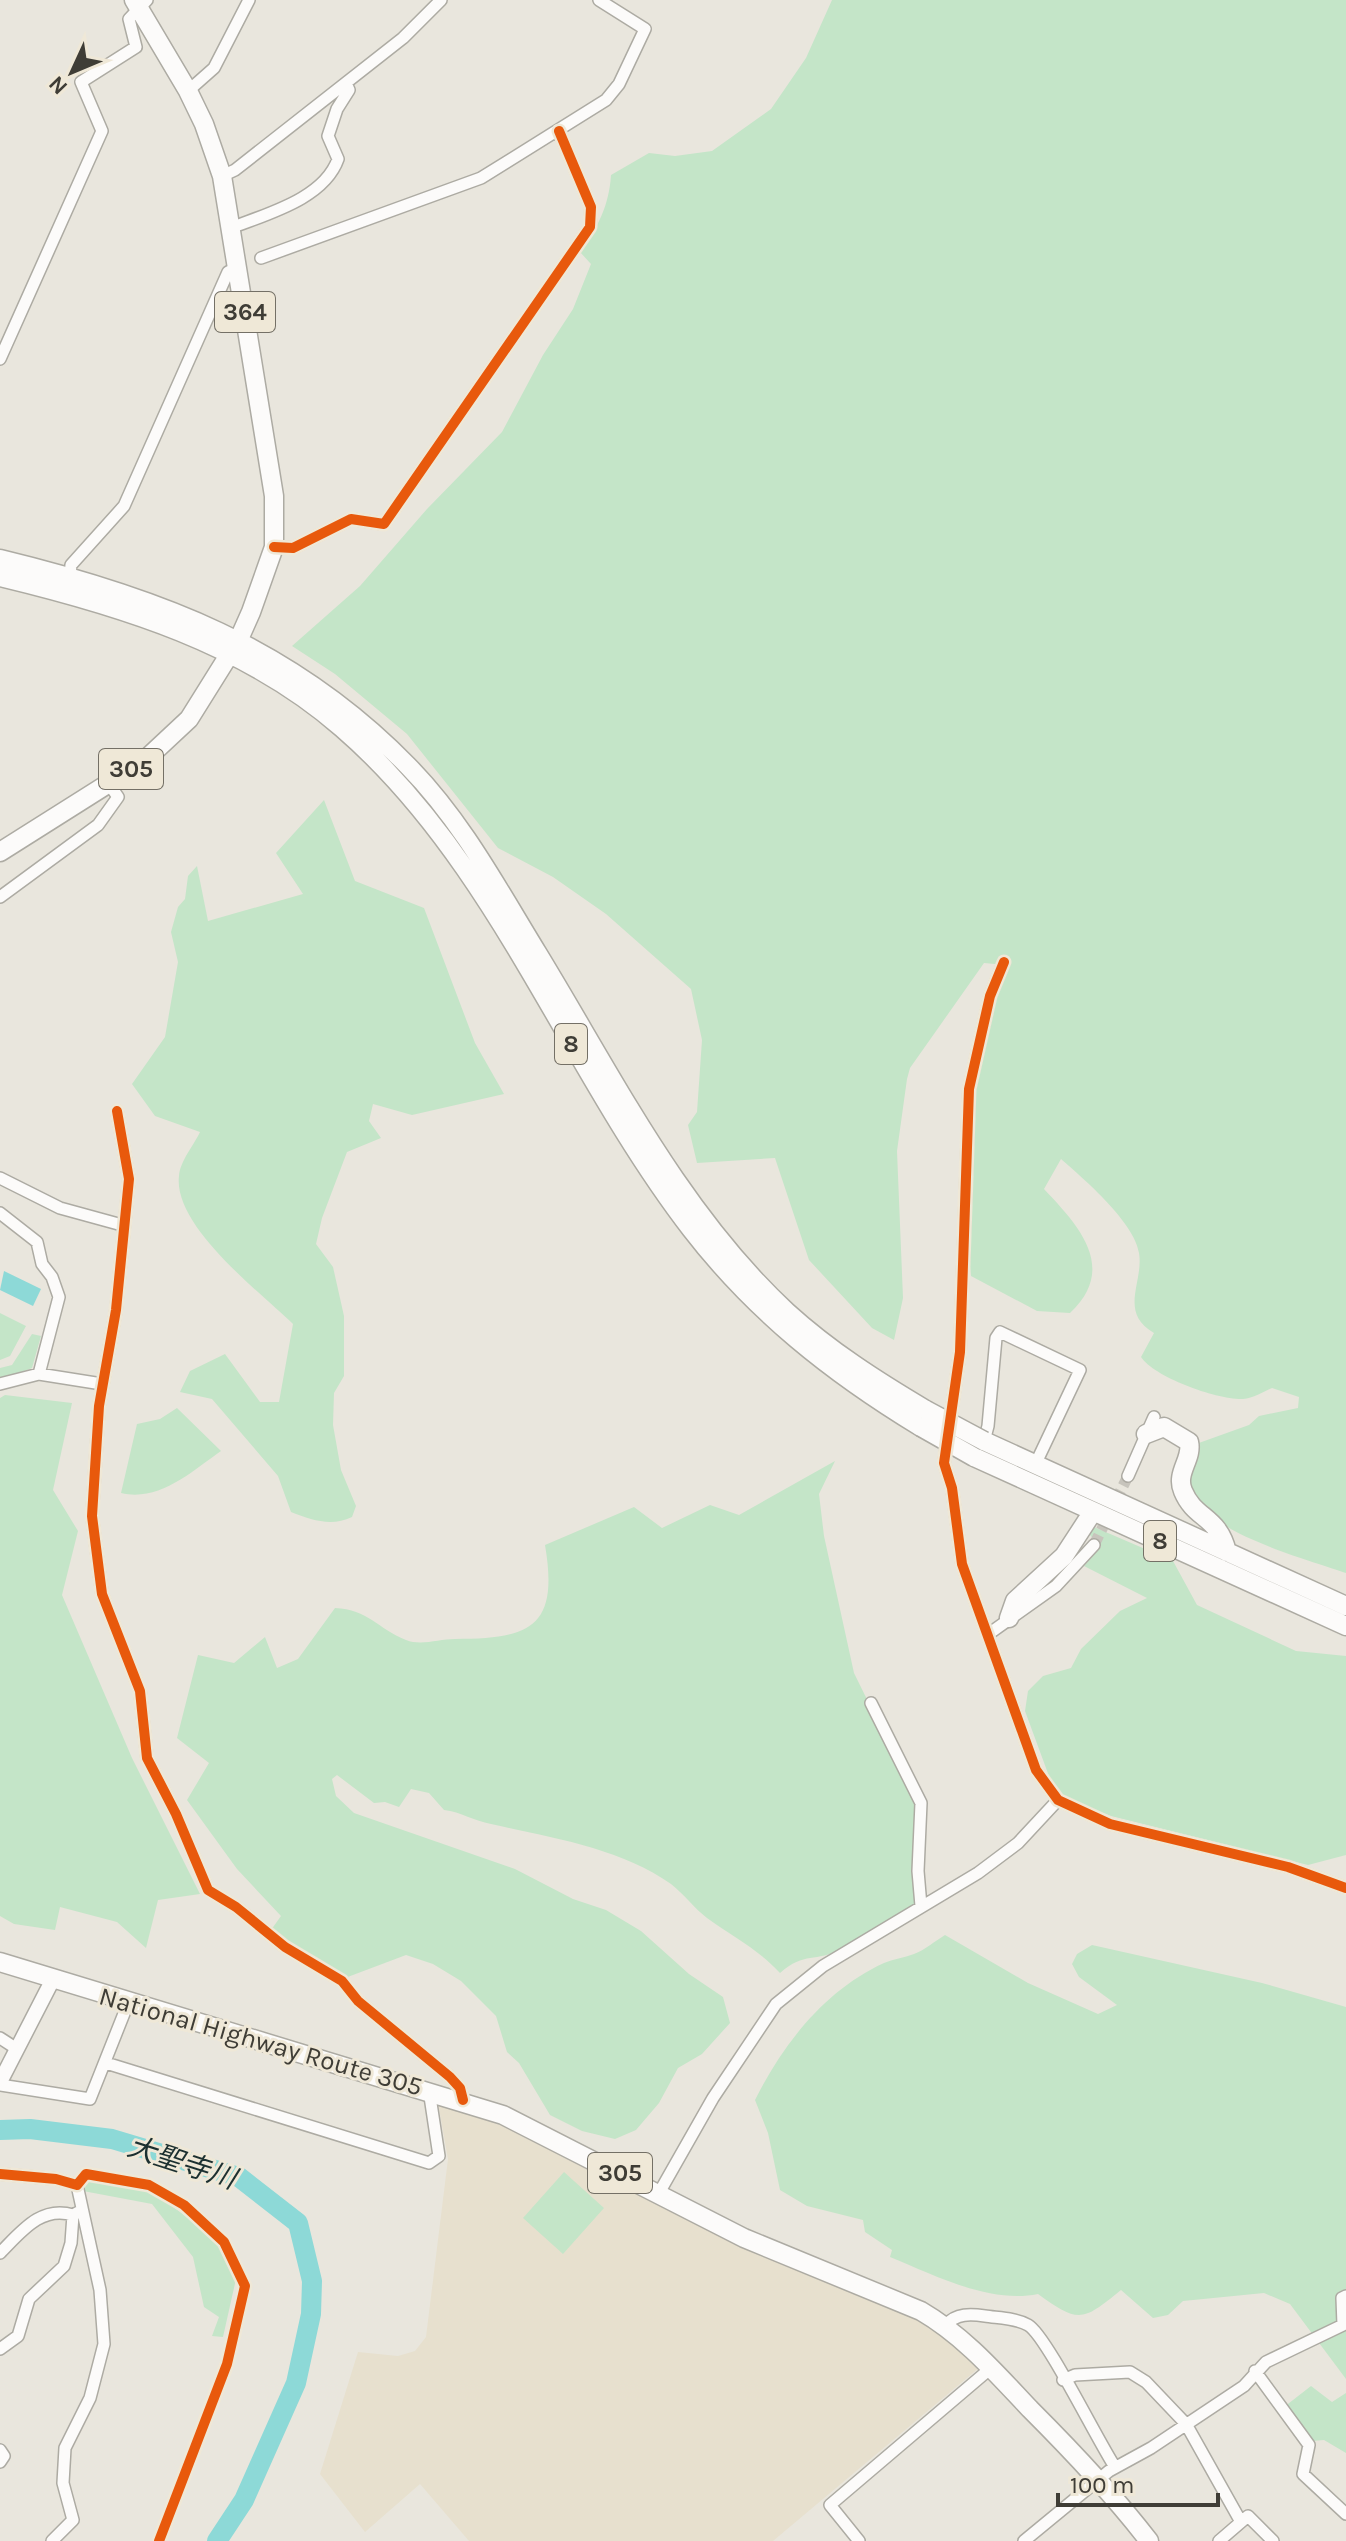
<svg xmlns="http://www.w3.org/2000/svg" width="1346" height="2541" font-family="Karla,'Noto Sans JP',sans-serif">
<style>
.built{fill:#e7e0ce}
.green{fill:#c4e5c8}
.water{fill:#8dd9d7}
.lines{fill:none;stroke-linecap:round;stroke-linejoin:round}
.river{stroke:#8dd9d7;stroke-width:20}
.minor-tunnel{stroke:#c7c4bc;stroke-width:11;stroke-dasharray:11 5.5;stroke-linecap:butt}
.minor-casing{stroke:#adaba3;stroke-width:14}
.tertiary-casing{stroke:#adaba3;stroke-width:17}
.trunk-casing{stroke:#adaba3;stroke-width:21}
.minor{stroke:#fcfbfa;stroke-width:11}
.tertiary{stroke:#fcfbfa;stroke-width:14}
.trunk{stroke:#fcfbfa;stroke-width:18}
.trunk-bridge-casing{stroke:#adaba3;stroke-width:21;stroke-linecap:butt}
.trunk-bridge{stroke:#fcfbfa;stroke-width:18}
.cycleway-casing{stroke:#efe8d7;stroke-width:15}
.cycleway{stroke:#e8590c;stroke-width:10}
.labels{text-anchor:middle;stroke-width:6;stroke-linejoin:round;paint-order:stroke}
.shield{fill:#efe8d7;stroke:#747066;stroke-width:2}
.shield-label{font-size:24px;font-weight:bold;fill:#3f3d36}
.street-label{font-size:26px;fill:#3f3d36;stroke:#efe8d7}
.water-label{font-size:28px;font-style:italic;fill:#1c3030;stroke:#efe8d7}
</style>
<rect width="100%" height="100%" fill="#e9e6dd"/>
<path class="built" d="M438 2103 539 2139 902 2310 945 2334 980 2367 773 2541H469L420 2484 365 2532 320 2474 358 2352 398 2356 415 2351 426 2337 448 2159Z"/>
<path class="green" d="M832 0H1346V1573C1307 1559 1189 1529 1186 1480 1185 1470 1192 1455 1196 1444L1249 1425 1259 1416 1298 1408 1299 1397 1272 1388C1263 1392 1253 1398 1243 1399 1217 1400 1154 1377 1141 1357L1154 1333C1118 1312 1144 1282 1139 1253 1135 1223 1084 1179 1061 1159L1044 1189C1079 1226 1118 1268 1070 1313L1037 1311 971 1276 965 1218 974 1078 999 973 995 964 984 963 910 1068 907 1079 897 1151 903 1298 894 1340 872 1328 809 1260 775 1158 697 1163 688 1125 697 1112 702 1040 691 989 606 914 553 877 498 848 407 734 335 674 292 646 360 586 427 509 502 432 543 355 573 309 591 264 580 252C598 227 609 206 611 175L649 153 675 156 712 151 771 109 806 58Z
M324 800 355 881 424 908 475 1043 504 1094 412 1115 373 1104 369 1121 381 1138 347 1152 322 1218 316 1244 333 1267 344 1316V1376L334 1393 333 1425 341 1470 356 1506 352 1517C331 1527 312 1520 291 1512L278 1476 212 1399 180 1392 190 1371 225 1354 260 1402H279L293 1324C260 1292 173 1226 179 1176 180 1161 194 1145 200 1132L155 1116 132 1084 165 1037 178 962 171 932 178 907 185 899 188 876 197 866 208 921 303 894 276 853Z
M0 1313 26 1326 10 1356 0 1360Z
M32 1334 41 1336 32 1368 0 1380V1368L12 1365Z
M5 1395 72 1403 53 1490 78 1531 62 1595 132 1758 200 1894 158 1900 146 1948 117 1922 60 1907 55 1930 14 1924 0 1916V1398Z
M177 1408 221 1451C191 1472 159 1502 121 1493L137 1424 160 1419Z
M835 1461 819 1494 824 1536 854 1673 917 1801 918 1906C891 1919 868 1936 842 1949 815 1963 805 1951 780 1973 758 1949 733 1937 707 1918 694 1908 684 1894 671 1884 621 1848 549 1837 491 1824 474 1821 461 1812 444 1810L429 1793 411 1789 399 1807 385 1802 374 1803 337 1775 332 1779 336 1796 354 1813 515 1869 573 1899 606 1910 641 1931 689 1974 723 1997 730 2023 702 2054 678 2068 659 2103 636 2130 615 2139 582 2131 550 2115 519 2063 507 2052 496 2016 461 1981 433 1964 406 1955 345 1978 271 1930 281 1916 237 1869 187 1800 209 1763 177 1738 198 1655 234 1663 265 1637 277 1668 298 1659 335 1608C368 1609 378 1629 406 1640 421 1646 439 1639 455 1639 531 1639 559 1627 545 1545L634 1507 662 1528 710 1505 739 1515Z
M1094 1527 1173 1561 1197 1605 1296 1651 1346 1656V1855L1308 1865 1111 1816 1068 1799 1053 1787 1025 1711 1028 1691 1043 1676 1071 1668 1081 1649 1120 1611 1147 1598 1084 1566 1101 1547 1088 1533Z
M945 1935 1028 1983 1098 2014 1117 2005 1079 1977 1072 1964 1077 1954 1092 1945 1262 1983 1346 2007V2379L1290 2304 1264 2293 1183 2301 1168 2315 1153 2318 1121 2290C1083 2321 1079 2324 1038 2294 990 2304 934 2275 890 2257L892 2250 865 2232 863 2220 807 2206 780 2190 768 2133 755 2100C783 2044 825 1990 884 1963 893 1959 904 1958 914 1954 925 1950 935 1941 945 1935Z
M564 2172 604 2208 563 2254 523 2218Z
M87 2178 149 2189 223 2244 236 2279 223 2337 212 2336 219 2317 204 2307 193 2257 152 2204 83 2191Z
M1311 2386 1332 2402 1346 2393V2453L1324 2440 1312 2441 1284 2407Z"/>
<path class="water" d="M4 1271 41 1289 33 1306 0 1290Z"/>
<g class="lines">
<path class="river" d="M0 2130 30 2129 112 2139 239 2177 298 2223 312 2281 311 2314 296 2383 244 2500 217 2541"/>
<path class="minor-tunnel" d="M1094 1545 1128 1476"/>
<defs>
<path id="minor" d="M188 91 214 68 249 0
M222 176 235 170 403 38 441 0
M231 228C266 214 324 199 338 159L328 136 337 109 349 90 346 83
M261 258 481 178 606 100 619 84 645 29 599 0
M0 359 102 131 81 82 136 47 129 19 147 0
M274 547 293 548 351 519 384 524 590 227 591 207 559 131
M70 576 71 565 124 506 228 272 237 268
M0 897 98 825 118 797 109 784
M1004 962 990 996 969 1089 960 1352 944 1463 952 1488 962 1564 1036 1770 1058 1800 1110 1824 1288 1867 1346 1888
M117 1111 129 1179 116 1310 99 1406 92 1516 102 1594 140 1691 147 1758 176 1814 208 1890 236 1907 285 1947 342 1981 358 2001 450 2077 460 2088 463 2100
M0 1178 60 1208 122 1225
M0 1213 37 1242 42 1264 52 1277 59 1297 39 1374
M0 1384 39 1374 102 1384
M984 1441 988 1426 996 1338 1000 1332 1080 1370 1035 1465
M1128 1476 1154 1417
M990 1633 1056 1586 1094 1545
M871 1703 921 1803 918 1871 921 1906
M0 2038 17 2049
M106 2063 429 2163 439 2156 429 2090
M0 2085 90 2099 129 2001
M0 2174 56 2179 77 2185 100 2290 104 2344 90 2398 65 2448 63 2483 73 2520 52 2541
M659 2193 713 2098 776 2004 823 1966 978 1873 1018 1843 1058 1800
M0 2253C21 2232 41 2205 73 2215
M946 2325C956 2313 971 2314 985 2316 998 2318 1016 2318 1028 2325 1046 2335 1097 2440 1115 2467
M0 2349 18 2336 29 2299 64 2266 71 2243 73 2215 82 2210
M1255 2371 1309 2445 1303 2474 1346 2514
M1063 2380 1075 2375 1130 2372 1146 2382 1186 2424 1241 2522
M0 2450 4 2456 0 2462
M859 2541 830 2505 991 2368
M1024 2541 1109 2471 1151 2448 1244 2386 1266 2362 1343 2325 1342 2298 1346 2296
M1219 2541 1248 2516 1273 2541"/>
<path id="tertiary" d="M0 2082 53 1979"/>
<path id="trunk" d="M0 559C157 597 292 647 408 766 462 821 498 889 538 954 613 1077 680 1213 787 1312 830 1351 877 1381 926 1410
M0 577C121 606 246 644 342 728 498 863 567 1068 691 1229 755 1312 832 1373 921 1427
M0 852 144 761 189 719 239 639 251 612 274 547V496L222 176 204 124 188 91 134 0
M1146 1434 1164 1427 1189 1442C1193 1459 1175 1473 1183 1491 1195 1520 1218 1515 1227 1552
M984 1441 1346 1606
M974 1457 1346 1626
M1009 1618 1015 1601 1064 1556 1092 1513
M0 1962 503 2115 744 2238 921 2311C964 2336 996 2373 1030 2409 1072 2451 1113 2494 1149 2541"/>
</defs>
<use href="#minor" class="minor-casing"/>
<use href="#tertiary" class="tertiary-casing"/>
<use href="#trunk" class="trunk-casing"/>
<use href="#minor" class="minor"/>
<use href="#tertiary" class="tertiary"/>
<use href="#trunk" class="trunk"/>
<defs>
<path id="trunk-bridge" d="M926 1410 984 1441
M921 1427 974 1457"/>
</defs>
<use href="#trunk-bridge" class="trunk-bridge-casing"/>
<use href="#trunk-bridge" class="trunk-bridge"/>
<defs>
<path id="cycleway" d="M274 547 293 548 351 519 384 524 590 227 591 207 559 131
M1004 962 990 996 969 1089 960 1352 944 1463 952 1488 962 1564 1036 1770 1058 1800 1110 1824 1288 1867 1346 1888
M117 1111 129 1179 116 1310 99 1406 92 1516 102 1594 140 1691 147 1758 176 1814 208 1890 236 1907 285 1947 342 1981 358 2001 450 2077 460 2088 463 2100
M0 2174 56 2179 77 2185 86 2174 149 2185 184 2205 224 2242 245 2286 227 2364 159 2541"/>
</defs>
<use href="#cycleway" class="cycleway-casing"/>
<use href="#cycleway" class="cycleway"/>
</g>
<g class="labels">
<g class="shield">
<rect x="215" y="292" width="60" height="40" rx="6"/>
<rect x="99" y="749" width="64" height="40" rx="6"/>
<rect x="555" y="1024" width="32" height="40" rx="6"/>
<rect x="1144" y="1521" width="32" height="40" rx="6"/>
<rect x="588" y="2153" width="64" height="40" rx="6"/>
</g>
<g class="shield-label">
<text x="245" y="320">364</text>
<text x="131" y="777">305</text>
<text x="571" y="1052">8</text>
<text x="1160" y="1549">8</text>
<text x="620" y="2181">305</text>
</g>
<g class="street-label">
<text transform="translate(261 2041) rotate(16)" y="9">National Highway Route 305</text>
</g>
<g class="water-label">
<text transform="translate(182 2162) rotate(18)" y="10">大聖寺川</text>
</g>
</g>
<g transform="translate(72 72) rotate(226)" stroke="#efe8d7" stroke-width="6" paint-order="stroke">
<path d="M0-6L14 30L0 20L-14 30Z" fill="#3f3d36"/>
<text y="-12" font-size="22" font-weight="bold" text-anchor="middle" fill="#3f3d36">N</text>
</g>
<path d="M1058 2493v12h160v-12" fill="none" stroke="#3f3d36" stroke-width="4"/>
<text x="1070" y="2493" font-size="24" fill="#3f3d36" stroke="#efe8d7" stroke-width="6" paint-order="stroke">100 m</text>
</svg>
